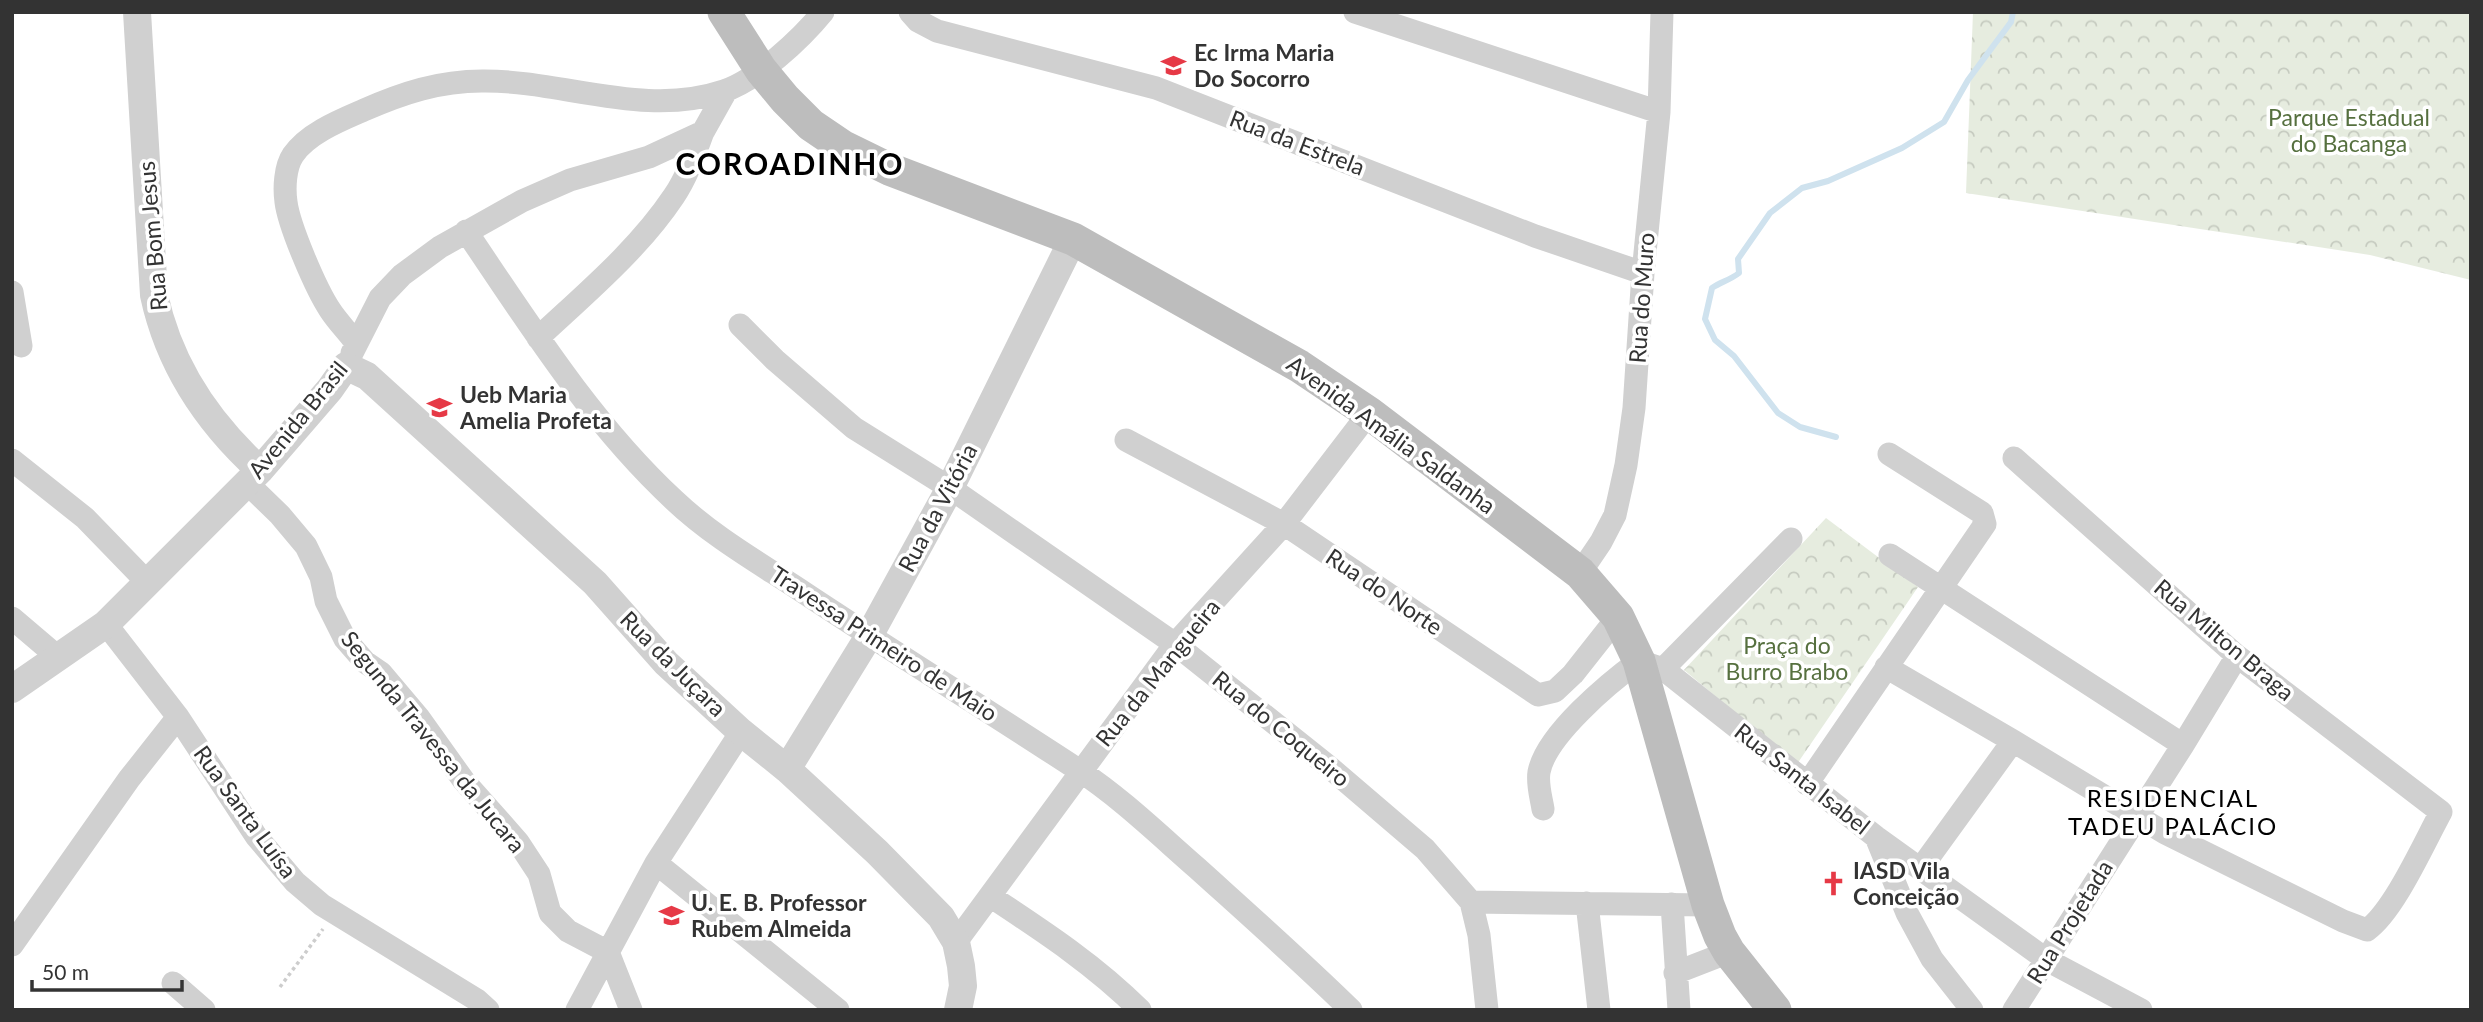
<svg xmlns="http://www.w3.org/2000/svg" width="2483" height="1022" font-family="Lato,sans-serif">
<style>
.forest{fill:url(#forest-crowns)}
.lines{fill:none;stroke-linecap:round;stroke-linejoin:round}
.stream{stroke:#cfe2ee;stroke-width:6}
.path{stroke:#cdcdcd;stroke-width:3.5;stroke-dasharray:3.5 3.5;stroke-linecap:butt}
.minor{stroke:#d0d0d0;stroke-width:23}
.tertiary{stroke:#d0d0d0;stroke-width:28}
.secondary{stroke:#bdbdbd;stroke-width:33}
.labels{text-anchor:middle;stroke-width:7;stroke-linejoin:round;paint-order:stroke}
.poi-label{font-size:23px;font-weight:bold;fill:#333;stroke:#fff;text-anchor:start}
.park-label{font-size:23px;fill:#56703f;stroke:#fff}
.street-label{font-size:23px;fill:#333;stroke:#fff}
.neighbourhood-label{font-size:24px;letter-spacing:2px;fill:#000;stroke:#fff}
.district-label{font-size:30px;font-weight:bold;letter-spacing:2px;fill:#000;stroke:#fff}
</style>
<defs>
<pattern id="forest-crowns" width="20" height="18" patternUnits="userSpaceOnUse" patternTransform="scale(1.75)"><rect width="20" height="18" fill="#e6ecdf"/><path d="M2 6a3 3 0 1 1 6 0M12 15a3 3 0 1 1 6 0" fill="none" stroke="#c6cbc0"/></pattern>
</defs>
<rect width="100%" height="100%" fill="#fff"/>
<path class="forest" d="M1973 12H2471V280L2370 255 1966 193Z
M1826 518 1918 587 1797 764 1684 670Z"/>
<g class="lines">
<path class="stream" d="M1836 437 1800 427 1778 413 1734 356 1715 340 1705 319 1712 288C1721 282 1730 280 1739 273L1738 259 1770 213 1802 188 1828 181 1902 148 1944 122 1968 80 2011 22 2013 12"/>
<path class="path" d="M280 987 323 929"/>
<path class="minor" d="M910 12 918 21 937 31 1156 88 1535 236 1643 273
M1355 12 1659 112
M466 231C529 324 591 423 674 500 713 537 761 564 806 594 895 653 987 710 1077 769 1120 797 1158 834 1197 868 1249 915 1301 961 1351 1010
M12 292 21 346
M740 325 775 360 854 428 950 488 1175 644 1328 766 1425 849 1471 902 1479 935 1487 1010
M538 338C585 294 638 250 674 196 687 177 695 153 703 132
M356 343C348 332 337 321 330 310 316 289 289 226 286 202 284 188 285 167 293 155 308 133 341 120 364 110 403 93 439 81 482 81 562 80 644 118 724 91 757 80 801 39 823 12
M352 353 380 298 402 275 440 247 522 201 570 180 649 157 703 132 726 91
M1126 440 1284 524 1538 695 1555 691 1573 674 1618 617
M12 460 85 518 148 583
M247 483 280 515 306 546 321 577 326 601 345 639 365 662 381 673 419 718 464 781 518 842 539 874 550 913 568 931 608 952 631 1010
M1890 555 2183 745
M1580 573 1601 542 1615 515 1626 465 1634 408 1643 273 1659 112 1662 12
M12 618 59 658
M106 624 178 717 256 836 295 882 322 905 477 1000 488 1010
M1886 667 2013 741 2165 833 2343 921 2367 930C2394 911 2424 843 2441 812L2237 656 2014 458
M1663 669 1791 539
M1807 784 1985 524 1982 513 1889 454
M1543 809C1541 797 1537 784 1539 772 1546 735 1610 682 1639 661L1663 669 1876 837 2047 960 2141 1010
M1876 837 1907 913 1932 959 1972 1010
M656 863 838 1010
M1921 868 2013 741
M990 896C1043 931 1095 965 1140 1010
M1471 902 1708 905
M1587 903 1599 1010
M1672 904 1679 1010
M956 942 1175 644 1284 524 1369 413
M12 945 129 779 178 717
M1675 973 1729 952
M173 983 204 1010
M577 1010 656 863 741 732
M2014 1010 2183 745 2237 656"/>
<path class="tertiary" d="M137 12 154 295C169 365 207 422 260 470
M12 689 106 624 260 470 330 389 346 366 367 376 595 583 666 663 741 732 787 769 877 852 941 917 956 942 961 966 963 986 958 1010
M787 769 869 636 950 488 1073 239"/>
<path class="secondary" d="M724 12 761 70 785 99 811 125 842 146 889 169 1073 239 1299 366 1369 413 1580 573 1618 617 1639 661 1708 905 1720 936 1729 952 1775 1010"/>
</g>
<defs>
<symbol id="school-bare" viewBox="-9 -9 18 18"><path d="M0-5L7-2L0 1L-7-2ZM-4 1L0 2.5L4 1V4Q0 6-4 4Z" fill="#e63946" stroke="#fff" stroke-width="2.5" paint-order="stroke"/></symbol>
<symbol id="church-bare" viewBox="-9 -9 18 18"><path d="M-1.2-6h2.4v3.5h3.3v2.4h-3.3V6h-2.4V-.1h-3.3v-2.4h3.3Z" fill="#e63946" stroke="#fff" stroke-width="2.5" paint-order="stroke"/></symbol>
</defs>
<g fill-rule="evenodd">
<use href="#school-bare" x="1156" y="48" width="35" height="35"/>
<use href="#school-bare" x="422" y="390" width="35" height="35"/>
<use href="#church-bare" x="1816" y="866" width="35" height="35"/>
<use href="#school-bare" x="654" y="898" width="35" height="35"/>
</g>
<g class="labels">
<g class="poi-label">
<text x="1194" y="61">Ec Irma Maria<tspan x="1194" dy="26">Do Socorro</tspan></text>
<text x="460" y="403">Ueb Maria<tspan x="460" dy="26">Amelia Profeta</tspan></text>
<text x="1853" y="879">IASD Vila<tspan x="1853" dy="26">Conceição</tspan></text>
<text x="691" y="911">U. E. B. Professor<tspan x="691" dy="26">Rubem Almeida</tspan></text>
</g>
<g class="park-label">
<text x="2349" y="126">Parque Estadual<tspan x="2349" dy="26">do Bacanga</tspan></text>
<text x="1787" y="654">Praça do<tspan x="1787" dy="26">Burro Brabo</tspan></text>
</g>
<g class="street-label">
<text transform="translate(1297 143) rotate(21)" y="8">Rua da Estrela</text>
<text transform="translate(153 236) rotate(-95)" y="8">Rua Bom Jesus</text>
<text transform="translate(1642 298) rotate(-86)" y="8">Rua do Muro</text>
<text transform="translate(298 420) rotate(-51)" y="8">Avenida Brasil</text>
<text transform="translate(1391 435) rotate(36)" y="8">Avenida Amália Saldanha</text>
<text transform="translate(938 508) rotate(-62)" y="8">Rua da Vitória</text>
<text transform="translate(1384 592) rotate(34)" y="8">Rua do Norte</text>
<text transform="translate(2224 640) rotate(40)" y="8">Rua Milton Braga</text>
<text transform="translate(884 644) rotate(33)" y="8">Travessa Primeiro de Maio</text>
<text transform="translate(673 664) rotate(45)" y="8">Rua da Juçara</text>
<text transform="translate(1158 673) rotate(-51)" y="8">Rua da Mangueira</text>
<text transform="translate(1281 729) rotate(39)" y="8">Rua do Coqueiro</text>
<text transform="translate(433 742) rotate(51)" y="8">Segunda Travessa da Jucara</text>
<text transform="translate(1802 779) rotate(38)" y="8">Rua Santa Isabel</text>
<text transform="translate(245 812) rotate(54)" y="8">Rua Santa Luísa</text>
<text transform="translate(2070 922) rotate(-58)" y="8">Rua Projetada</text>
</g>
<g class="neighbourhood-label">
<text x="2173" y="807">RESIDENCIAL<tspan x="2173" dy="28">TADEU PALÁCIO</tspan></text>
</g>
<g class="district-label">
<text x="790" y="175">COROADINHO</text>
</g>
</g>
<rect width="2483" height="1022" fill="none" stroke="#333333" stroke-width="28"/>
<path d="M32 980v10h150v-10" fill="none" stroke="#333333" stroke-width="3.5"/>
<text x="42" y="980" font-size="21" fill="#333333" stroke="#ffffff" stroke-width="5" paint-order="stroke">50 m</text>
</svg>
